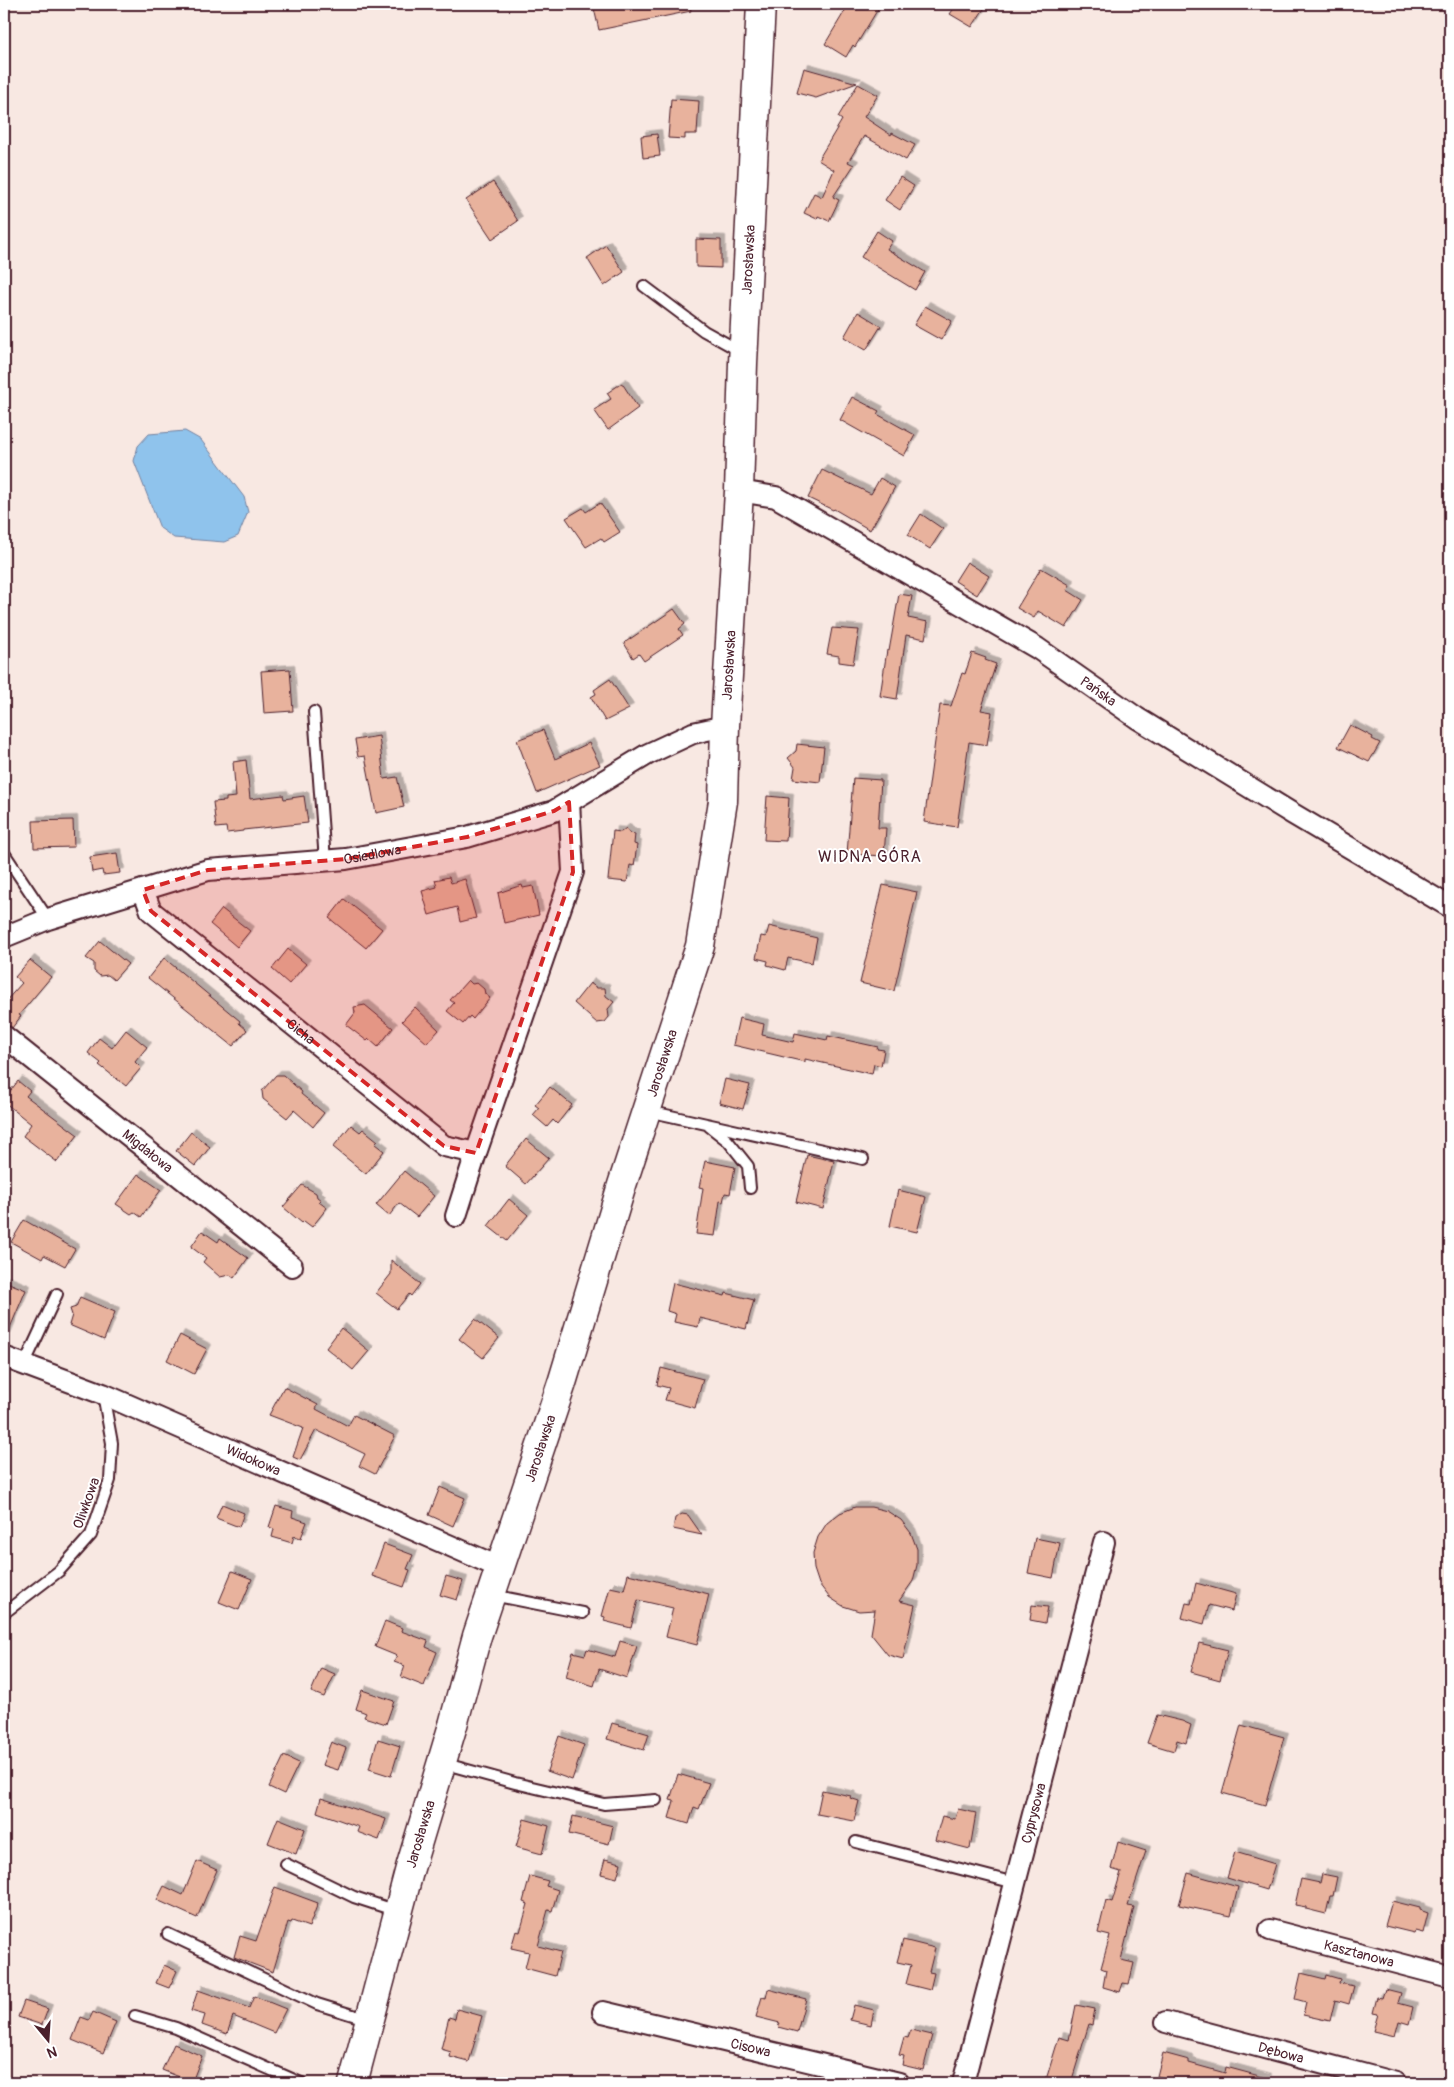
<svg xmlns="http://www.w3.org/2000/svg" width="1454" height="2087" font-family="Pangolin,sans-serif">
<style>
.water{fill:#8fc3ec;stroke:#73819f}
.building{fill:#e8b29d;stroke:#4a1f2b;filter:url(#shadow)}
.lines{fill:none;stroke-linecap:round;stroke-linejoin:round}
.lane-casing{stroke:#4a1f2b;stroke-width:14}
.street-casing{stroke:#4a1f2b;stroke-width:24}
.secondary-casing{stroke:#4a1f2b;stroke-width:31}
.lane{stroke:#fff;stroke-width:10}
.street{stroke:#fff;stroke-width:20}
.secondary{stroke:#fff;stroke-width:28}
.marked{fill:#d62828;fill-opacity:0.2;stroke:#d62828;stroke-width:4;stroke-dasharray:10 6;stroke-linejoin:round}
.labels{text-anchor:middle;stroke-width:4;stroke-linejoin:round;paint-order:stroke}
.street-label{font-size:14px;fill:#4a1f2b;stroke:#fff}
.quarter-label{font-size:16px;letter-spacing:1px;fill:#4a1f2b;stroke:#fff}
</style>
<defs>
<filter id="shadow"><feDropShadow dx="4.5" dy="-4.5" stdDeviation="0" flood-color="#0004"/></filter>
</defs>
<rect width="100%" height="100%" fill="#f8e8e2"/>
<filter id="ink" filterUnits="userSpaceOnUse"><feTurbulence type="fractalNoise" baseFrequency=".02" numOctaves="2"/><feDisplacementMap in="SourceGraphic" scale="10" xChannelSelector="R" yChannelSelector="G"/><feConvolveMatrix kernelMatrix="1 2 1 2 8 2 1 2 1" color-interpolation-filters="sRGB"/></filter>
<g filter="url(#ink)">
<path class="water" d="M185 431 201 440 244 497 248 512 238 536 224 542 174 538 160 528 134 461 138 446 149 434Z"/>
<path class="building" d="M593 4H690L691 11 599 30Z
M849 4H881L855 47 853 45 846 57 825 44Z
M957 4H987L972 27 950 14Z
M804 68 857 83 816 98 797 93Z
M858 84 878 95 864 117 891 135 892 133 915 145 906 160 864 136 848 162 854 165 833 197 839 200 829 221 818 216 817 219 804 213 814 193 822 197 834 170 818 160 842 120 838 117Z
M671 99 699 101 697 134H685V139L668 138Z
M657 134 660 156 643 158 641 136Z
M900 177 914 186 900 210 885 200Z
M493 182 518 221 492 239 466 200Z
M877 231 892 241 887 249 925 272 915 290 861 257Z
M696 239 721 240V268L696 267Z
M606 245 624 272 604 286 587 258Z
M925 306 952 321 941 340 914 325Z
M858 312 881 326 866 350 844 337Z
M622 383 638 408 608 430 594 410 611 399 607 393Z
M852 397 879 411 877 414 915 435 904 456 840 420Z
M822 470 871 494 880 478 895 487 870 530 834 509 833 510 808 498Z
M600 503 620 532 604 542 601 538 586 547 566 518 583 508 586 512Z
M921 514 943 529 930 549 908 535Z
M967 562 989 576 977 595 955 581Z
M1041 568 1070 585 1067 590 1083 600 1066 628 1038 611 1034 618 1017 608Z
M899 594 912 596 908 618 928 622 925 639 906 635 897 699 880 696 887 650 889 651Z
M674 609 685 624 679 629 683 635 644 661 639 654 633 658 624 643Z
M832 628 859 630 853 664 839 662V656L827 654Z
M972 653 986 658 985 660 996 664 981 710 992 712 987 745 969 742 957 827 924 822 940 705 951 706 962 673 965 674Z
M290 669 293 711 264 713 261 671Z
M610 679 629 709 605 721 591 697 596 694 594 690Z
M1350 725 1373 737 1372 739 1380 743 1369 762 1338 747Z
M543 730 555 759 589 743 600 765 537 793 517 740Z
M379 736 384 779 397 777 404 807 376 813 365 756 358 757 355 740Z
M797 744 824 747 820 782 793 779 795 767 788 758 796 751Z
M246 760 250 799 283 795 284 799 304 796 308 823 243 830V831L227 833 226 827 216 828 213 802 226 801V798L236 797 233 762Z
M853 778 881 780 878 828H886L884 856 847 854Z
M767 796 789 798 786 841 764 840Z
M73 820 74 847 34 848 33 821Z
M626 828 630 833 635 834 634 844 637 845 634 866 630 865 627 882 608 880 613 831 621 832Z
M117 853 120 873 103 875 102 870 92 872 90 857Z
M449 877 451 883 465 879 476 918 460 922 457 907 429 915 422 891 437 887 435 880Z
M522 885 523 888 533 886 539 915 504 923 498 893Z
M883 885 917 892 894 991 860 983Z
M344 899 382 929 366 948 329 918Z
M222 909 250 931 237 947 210 924Z
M769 926 817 938 812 963 788 958 785 970 767 965 768 961 756 958 761 936 766 937Z
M100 941 128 964 114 980 108 975 100 976 94 971V963L86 958Z
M288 949 306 964 289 984 272 969Z
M164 958 240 1021 239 1023 247 1030 233 1046 148 978Z
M30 960 51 977 19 1015 21 1016 12 1028 4 1024V1003L22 983 15 977Z
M468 980 472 984 477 983 484 989 485 994 490 998 473 1019 470 1016 463 1024 447 1011 454 1003 450 1000Z
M590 983 597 988H605L606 996 614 1002 608 1009 609 1017 605 1022 597 1023 574 1003Z
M365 1005 393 1028 378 1047 369 1039 367 1041 346 1025 355 1013 354 1007Z
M415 1007 439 1030 427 1043 402 1021Z
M739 1018 764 1024 762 1035 793 1042 795 1033 827 1040 828 1036 878 1047 877 1049 884 1050 881 1066 874 1064 872 1074 805 1059V1062L733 1045Z
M126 1030 147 1047 135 1062 141 1068 126 1086 99 1065 101 1063 88 1053 99 1038 112 1048Z
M276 1075H283L302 1092 301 1094 324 1113 313 1127 294 1110 287 1118 263 1099 262 1091Z
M725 1079 750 1085 743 1109 719 1103Z
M18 1081 30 1091 26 1096 78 1135 57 1162 23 1136 31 1124 4 1102V1099Z
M550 1087 572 1105 557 1124 553 1120 547 1127 533 1115 539 1108 535 1105Z
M351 1125 360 1132 363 1129 378 1141 375 1144 384 1151 366 1174 333 1147Z
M191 1132 210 1147 195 1166 176 1151Z
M526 1139 549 1158 526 1184 505 1166Z
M807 1155 834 1161 823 1209 796 1202Z
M705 1161 735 1167 730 1194 725 1193 723 1202 720 1201 715 1236 696 1234 703 1188 699 1187Z
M404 1171 434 1196 417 1217 399 1203 389 1216 376 1205Z
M138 1174 161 1190 141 1217 134 1212 131 1214 116 1204Z
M302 1185 316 1193 317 1197 321 1200 319 1202 327 1208 312 1227 304 1221 302 1223 283 1207Z
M898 1190 926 1197 917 1232 890 1226Z
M509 1199 528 1215 507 1241 488 1226Z
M24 1220 75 1249 65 1266 44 1255 42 1259 11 1242Z
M202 1231 218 1242 220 1238 248 1258 234 1278 230 1275 220 1277 203 1262 206 1258 191 1247Z
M391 1260 420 1284 411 1296 409 1294 397 1309 376 1293 391 1274Z
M4 1281 26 1290 4 1342Z
M673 1283 725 1296 726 1293 754 1300 746 1329 700 1318 698 1327 674 1322 676 1314 667 1311Z
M80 1297 115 1312 104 1340 69 1325 72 1315 70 1309 76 1307Z
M475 1319 499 1338 483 1358 459 1339Z
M341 1328 369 1351 353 1370 326 1348Z
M180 1335 207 1349 194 1374 167 1360Z
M661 1368 703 1379 695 1408 665 1400 669 1388 657 1385Z
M284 1387 318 1405 316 1409 348 1426 354 1415 395 1436 375 1474 359 1466 365 1454 316 1430 300 1460 293 1457 303 1428 269 1415Z
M440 1487 465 1498 453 1526 429 1515Z
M222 1504 244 1513 239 1527 216 1518Z
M276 1506 293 1511 292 1517 307 1522 301 1538 294 1536 292 1543 272 1537 274 1529 269 1527Z
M855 1507H871L887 1511 901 1520 911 1533 917 1549V1565L913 1581 899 1601 915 1605 903 1659 888 1655 871 1634 875 1610 859 1611 843 1606 829 1597 819 1584 814 1569 813 1553 818 1537 827 1523 840 1513Z
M682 1514 688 1515 702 1535 673 1529 675 1518Z
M1035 1538 1060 1543 1053 1578 1028 1573Z
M384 1544 413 1555 407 1569 410 1570 404 1587 372 1576Z
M232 1571 252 1579 239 1610 219 1602Z
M628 1574 709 1594 697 1645 666 1637 673 1608 638 1600 631 1628 604 1621 605 1617 602 1616 610 1587 624 1590Z
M446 1576 463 1581 457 1600 440 1595Z
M1196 1583 1236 1594 1232 1611 1209 1605 1204 1624 1182 1618 1186 1603 1191 1604Z
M1032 1605 1048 1607 1045 1623 1030 1620Z
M385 1621 402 1628 401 1631 428 1641 426 1647 437 1652 424 1686 401 1677 405 1666 394 1662 397 1656 375 1647Z
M620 1641 637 1646 627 1678 599 1669 594 1686 566 1677 573 1652 585 1655 587 1649 615 1657Z
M1199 1643 1228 1650 1220 1680 1191 1672Z
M321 1668 335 1674 324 1697 311 1692Z
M362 1690 394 1701 386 1724 364 1717 366 1713 356 1709Z
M1157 1715 1182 1721 1191 1725 1186 1743 1177 1740 1174 1751 1147 1743Z
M612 1723 649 1734 644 1750 607 1739Z
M1241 1725 1284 1737 1265 1805 1222 1793Z
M559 1736 584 1745 572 1780 547 1771Z
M378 1739 400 1746 391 1776 369 1769Z
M331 1742 346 1748 338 1770 322 1765Z
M284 1756 299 1763 284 1794 269 1787Z
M678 1774 709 1783 699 1809 694 1807 689 1824 669 1818 674 1801 670 1800Z
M822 1790 851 1796 850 1798 859 1801 854 1821 817 1814Z
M321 1798 386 1819 379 1840 357 1832 359 1827 317 1812Z
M958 1809 976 1813 970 1849 935 1840 942 1816 955 1819Z
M573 1816 613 1826 609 1844 569 1834Z
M278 1818 305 1829 296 1854 268 1843Z
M524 1819 549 1826 542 1854 516 1847Z
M1118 1842 1146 1851 1128 1906 1134 1907 1121 1960 1134 1963 1129 1984 1123 1983 1120 1992 1103 1987 1106 1970 1101 1968 1110 1936 1098 1933 1106 1900 1112 1902 1121 1872 1111 1869Z
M1235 1852 1275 1864 1267 1890 1227 1878Z
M605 1859 621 1863 617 1878 601 1874Z
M197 1861 217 1870 197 1918 157 1900 164 1886 183 1895Z
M1188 1873 1238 1887 1231 1916 1179 1905Z
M1322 1874 1337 1877 1333 1896H1330L1326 1914 1306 1909V1907L1295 1905 1301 1879 1320 1883Z
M530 1876 548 1881 546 1886 558 1890 552 1911 548 1910 538 1946 561 1952 555 1976 525 1968 529 1952 511 1948 516 1931 520 1932 528 1904 523 1902Z
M275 1887 318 1903 309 1927 292 1921 291 1923 288 1922 273 1972 234 1957 240 1936 256 1941Z
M1392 1901 1420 1908V1910L1428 1913 1423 1933 1415 1931 1414 1933 1385 1926Z
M903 1940 935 1948 929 1972 934 1973 930 1990 906 1984 911 1965 897 1962Z
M164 1965 177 1971 169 1988 156 1983Z
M1301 1973 1325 1979 1326 1975 1340 1979 1339 1983 1354 1986 1349 2004 1335 2000 1330 2021 1303 2015 1306 2002 1295 1999Z
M768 1989 806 1999 797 2032 778 2027 780 2023 756 2017 762 1997 766 1998Z
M1385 1989 1401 1993 1398 2003 1413 2007 1409 2024 1399 2021 1395 2036 1373 2031 1378 2014 1373 2013 1377 1997 1382 1998Z
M198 1990 249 2008 254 1996 286 2009 274 2033 233 2016 227 2034 202 2025 205 2015 191 2011Z
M24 2001 48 2009 42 2025 18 2017Z
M854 2005 874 2010 871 2025 850 2020Z
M1076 2005 1095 2009 1092 2025 1089 2024 1071 2083H1045L1059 2037 1069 2040Z
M457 2009 482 2016 469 2062 450 2057 451 2052 441 2049 449 2017 455 2019Z
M93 2012 116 2022 103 2053 72 2040 81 2017 89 2020Z
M911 2030 932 2035 923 2070 902 2065 904 2056 899 2055 904 2037 908 2038Z
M174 2044 202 2056 192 2082 162 2070Z
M1163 2053 1189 2060V2063L1225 2073 1226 2067 1267 2078 1266 2083H1183L1157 2076Z"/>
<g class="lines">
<defs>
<path id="lane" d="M644 286 704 331 740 351
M314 712 325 861
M4 853 48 919
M648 1111 863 1159
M709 1126 728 1141 748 1166 750 1188
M24 1365 57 1294
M492 1595 583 1613
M4 1613 59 1571 91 1535 110 1480 112 1443 103 1394
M442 1763 515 1783 604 1804 656 1800
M856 1842 1015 1883
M286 1864 354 1897 397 1911
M168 1934 317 2004 369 2020
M135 2016 176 2028 301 2083"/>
<g id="street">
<path id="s1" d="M739 491 776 497 1037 648 1137 718 1293 814 1450 907"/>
<path id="s2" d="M143 890 151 911 444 1146 476 1153"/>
<path id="s3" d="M4 937 48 919 208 870 346 859 467 837 554 811 648 754 693 733 725 726"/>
<path id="s4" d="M4 1036 292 1266"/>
<path d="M456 1216 476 1153 573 872 569 802"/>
<path id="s5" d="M4 1357 103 1394 501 1568"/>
<path id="s6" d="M1270 1930 1450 1977"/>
<path id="s7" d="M603 2012 899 2083"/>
<path id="s8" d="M1166 2022 1396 2083"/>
<path id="s9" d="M963 2083 1104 1542"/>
</g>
<g id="secondary">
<path id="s10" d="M353 2083 410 1868 453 1725 477 1636 562 1383 622 1185 700 946 723 801 725 726 739 491 743 363 761 4"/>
</g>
</defs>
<use href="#lane" class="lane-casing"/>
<use href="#street" class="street-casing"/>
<use href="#secondary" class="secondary-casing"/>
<use href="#lane" class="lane"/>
<use href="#street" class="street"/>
<use href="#secondary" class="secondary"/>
</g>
</g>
<path class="marked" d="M569 802 573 872 476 1153 444 1146 151 911 143 890 208 870 346 859 467 837 554 811Z"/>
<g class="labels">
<g class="street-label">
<text dy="5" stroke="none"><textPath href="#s10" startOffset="1878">Jarosławska</textPath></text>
<text dy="5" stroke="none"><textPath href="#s10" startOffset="1472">Jarosławska</textPath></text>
<text dy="5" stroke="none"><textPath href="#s1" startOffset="414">Pańska</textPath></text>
<text dy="5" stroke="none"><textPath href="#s3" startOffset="380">Osiedlowa</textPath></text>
<text dy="5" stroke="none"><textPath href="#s2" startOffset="215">Cicha</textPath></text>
<text dy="5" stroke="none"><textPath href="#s10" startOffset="1066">Jarosławska</textPath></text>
<text dy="5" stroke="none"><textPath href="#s4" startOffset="184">Migdałowa</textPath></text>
<text dy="5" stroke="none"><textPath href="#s10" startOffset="662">Jarosławska</textPath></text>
<text dy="5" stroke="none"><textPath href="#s5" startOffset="270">Widokowa</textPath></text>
<text transform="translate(86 1503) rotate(-70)" y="5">Oliwkowa</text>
<text dy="5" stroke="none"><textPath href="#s9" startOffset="279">Cyprysowa</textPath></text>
<text dy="5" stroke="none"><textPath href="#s10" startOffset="258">Jarosławska</textPath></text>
<text dy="5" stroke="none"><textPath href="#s6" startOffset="92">Kasztanowa</textPath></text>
<text dy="5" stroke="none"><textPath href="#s7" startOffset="152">Cisowa</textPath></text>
<text dy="5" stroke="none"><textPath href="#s8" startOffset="119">Dębowa</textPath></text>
</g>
<g class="quarter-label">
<text x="870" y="862">WIDNA GÓRA</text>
</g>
</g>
<rect width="1454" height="2087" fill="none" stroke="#fff" stroke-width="20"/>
<rect x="10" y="10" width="1434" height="2067" fill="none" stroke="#4a1f2b" stroke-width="2" filter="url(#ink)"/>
<g transform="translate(48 2040) rotate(162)" stroke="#ffffff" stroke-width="4" paint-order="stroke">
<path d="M0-4L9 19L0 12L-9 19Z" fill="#4a1f2b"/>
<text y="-8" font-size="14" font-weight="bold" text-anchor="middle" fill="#4a1f2b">N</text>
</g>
</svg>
